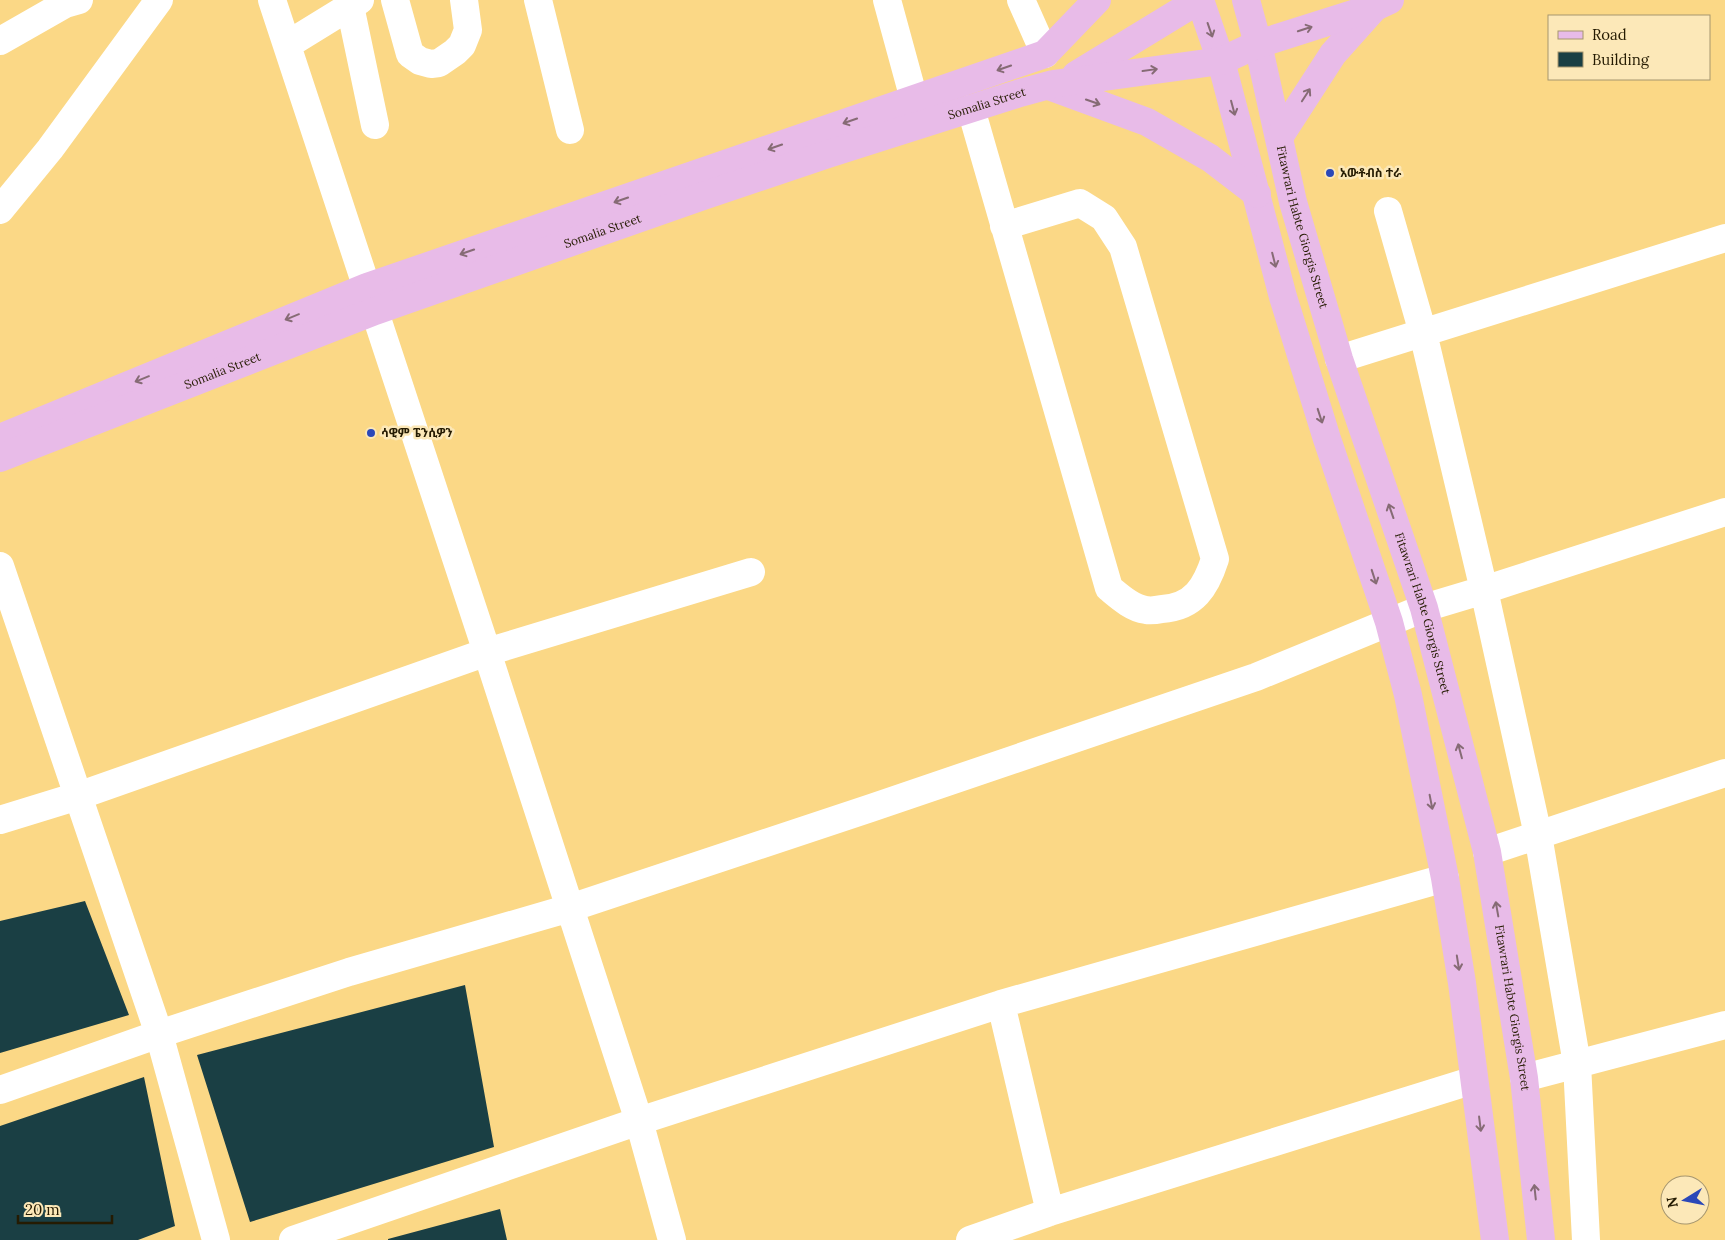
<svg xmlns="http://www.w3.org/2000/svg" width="1725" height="1240" font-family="Lora,'Noto Sans Ethiopic',serif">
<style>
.building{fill:#1a3f44}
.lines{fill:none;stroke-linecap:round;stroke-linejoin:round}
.minor{stroke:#fff;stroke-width:28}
.major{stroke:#e8bbe8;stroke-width:28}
.oneway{stroke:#866b75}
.poi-dot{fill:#2b48b8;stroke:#fce8b8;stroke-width:2}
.labels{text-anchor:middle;stroke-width:5;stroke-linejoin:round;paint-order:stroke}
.street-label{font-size:12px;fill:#251b02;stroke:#fce8b8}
.poi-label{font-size:12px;font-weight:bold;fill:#251b02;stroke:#fce8b8;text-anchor:start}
</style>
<rect width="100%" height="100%" fill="#fbd886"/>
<path class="building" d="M85 901 129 1015 0 1053V921Z
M465 985 494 1147 250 1222 197 1055Z
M144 1077 175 1226 138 1240H0V1126Z
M500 1209 507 1240H388V1239Z"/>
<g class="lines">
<path class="minor" d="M272 0 487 652 639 1121 672 1240
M395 0 410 54 420 61 431 64 439 63 455 52 462 45 468 30 464 0
M538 0 570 130
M887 0 914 99
M1021 0 1045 54
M350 6 375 125
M0 41 65 4 79 0
M287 45 360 0
M971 109 1109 588C1120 597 1132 608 1146 610 1151 611 1157 610 1162 609 1194 607 1206 587 1215 559L1123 247 1104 218 1080 203 1004 226
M0 210 50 149 159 0
M1388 211 1423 333 1484 590 1538 835 1577 1064 1586 1240
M1339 359 1725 238
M0 566 159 1034 216 1240
M0 820 78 796 487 652 751 572
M1487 852 1725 773
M1001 1004 1050 1212
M1524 1078 1725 1025
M0 1090 159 1034 349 972 570 908 871 808 1256 677 1424 608 1484 590 1725 512
M293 1240 639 1121 1001 1004 1445 878
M970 1240 1050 1212 1474 1080"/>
<g class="major">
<path d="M1200 0 1221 61 1283 297 1327 439 1389 622 1408 695 1445 878 1462 983 1495 1240"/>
<path id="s1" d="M1246 0 1258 44 1293 202 1339 359 1424 608 1487 852 1524 1078 1541 1240"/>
<path d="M1076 75 1199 0"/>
<path d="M1049 86 1147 122 1210 158 1257 194"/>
<path d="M1280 136 1333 54 1375 7"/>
<path d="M0 438 367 287 1045 54 1097 0"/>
<path id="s2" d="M0 458 375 311 703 196 828 154 1020 93 1053 84 1221 61 1258 44 1375 7 1390 0"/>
</g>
</g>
<defs><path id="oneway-shaft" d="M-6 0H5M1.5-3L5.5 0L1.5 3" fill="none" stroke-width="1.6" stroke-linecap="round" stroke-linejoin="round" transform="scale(1.25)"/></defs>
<g class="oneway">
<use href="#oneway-shaft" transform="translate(1305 29) rotate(-18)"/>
<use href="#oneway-shaft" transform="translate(1210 30) rotate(71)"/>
<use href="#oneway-shaft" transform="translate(1004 68) rotate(161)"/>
<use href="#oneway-shaft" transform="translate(1150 70) rotate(-8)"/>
<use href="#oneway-shaft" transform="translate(1306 95) rotate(-57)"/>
<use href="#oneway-shaft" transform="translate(1093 102) rotate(19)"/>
<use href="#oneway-shaft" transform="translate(1233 108) rotate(75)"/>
<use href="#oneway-shaft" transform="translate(850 121) rotate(161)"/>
<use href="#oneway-shaft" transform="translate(775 147) rotate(161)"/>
<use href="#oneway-shaft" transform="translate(621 200) rotate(161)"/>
<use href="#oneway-shaft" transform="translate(467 252) rotate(161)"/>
<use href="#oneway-shaft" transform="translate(1274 260) rotate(76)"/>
<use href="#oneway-shaft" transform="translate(292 317) rotate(158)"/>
<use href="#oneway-shaft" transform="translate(142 379) rotate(158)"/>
<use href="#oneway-shaft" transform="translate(1320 416) rotate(72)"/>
<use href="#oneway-shaft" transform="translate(1391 511) rotate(-109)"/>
<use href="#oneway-shaft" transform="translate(1374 577) rotate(72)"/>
<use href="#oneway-shaft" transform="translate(1460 751) rotate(-105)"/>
<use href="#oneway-shaft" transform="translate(1431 802) rotate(79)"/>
<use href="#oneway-shaft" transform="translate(1497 909) rotate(-100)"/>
<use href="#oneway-shaft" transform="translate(1458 963) rotate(81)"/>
<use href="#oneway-shaft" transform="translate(1480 1124) rotate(83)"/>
<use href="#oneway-shaft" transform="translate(1535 1192) rotate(-96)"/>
</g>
<g class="poi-dot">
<circle cx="1330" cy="173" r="5"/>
<circle cx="371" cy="433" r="5"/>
</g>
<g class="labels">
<g class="street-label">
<text dy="4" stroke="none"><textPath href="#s2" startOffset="1049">Somalia Street</textPath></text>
<text dy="4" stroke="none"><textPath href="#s1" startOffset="234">Fitawrari Habte Giorgis Street</textPath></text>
<text dy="4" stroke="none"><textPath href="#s2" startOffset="644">Somalia Street</textPath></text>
<text dy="4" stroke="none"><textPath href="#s2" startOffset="239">Somalia Street</textPath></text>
<text dy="4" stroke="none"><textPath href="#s1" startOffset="639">Fitawrari Habte Giorgis Street</textPath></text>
<text dy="4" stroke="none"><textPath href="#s1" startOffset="1044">Fitawrari Habte Giorgis Street</textPath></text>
</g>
<g class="poi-label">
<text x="1340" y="177">አውቶብስ ተራ</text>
<text x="381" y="437">ሳዊም ፔንሲዎን</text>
</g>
</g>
<rect x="1548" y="15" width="162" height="65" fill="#fce8b8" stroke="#a6966f"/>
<rect x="1558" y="31" width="25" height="8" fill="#e8bbe8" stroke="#a6966f"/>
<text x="1592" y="40" font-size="15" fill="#251b02">Road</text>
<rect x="1558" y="52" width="25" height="15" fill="#1a3f44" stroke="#a6966f"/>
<text x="1592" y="65" font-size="15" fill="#251b02">Building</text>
<g transform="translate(1685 1200) rotate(260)"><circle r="24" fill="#fce8b8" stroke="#a6966f"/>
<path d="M0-4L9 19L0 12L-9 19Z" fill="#2b48b8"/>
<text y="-8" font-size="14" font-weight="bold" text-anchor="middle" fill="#251b02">N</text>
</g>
<path d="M18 1215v8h94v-8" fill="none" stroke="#251b02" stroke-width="2.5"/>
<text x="25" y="1215" font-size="15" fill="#251b02" stroke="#fce8b8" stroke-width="4" paint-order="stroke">20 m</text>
</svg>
